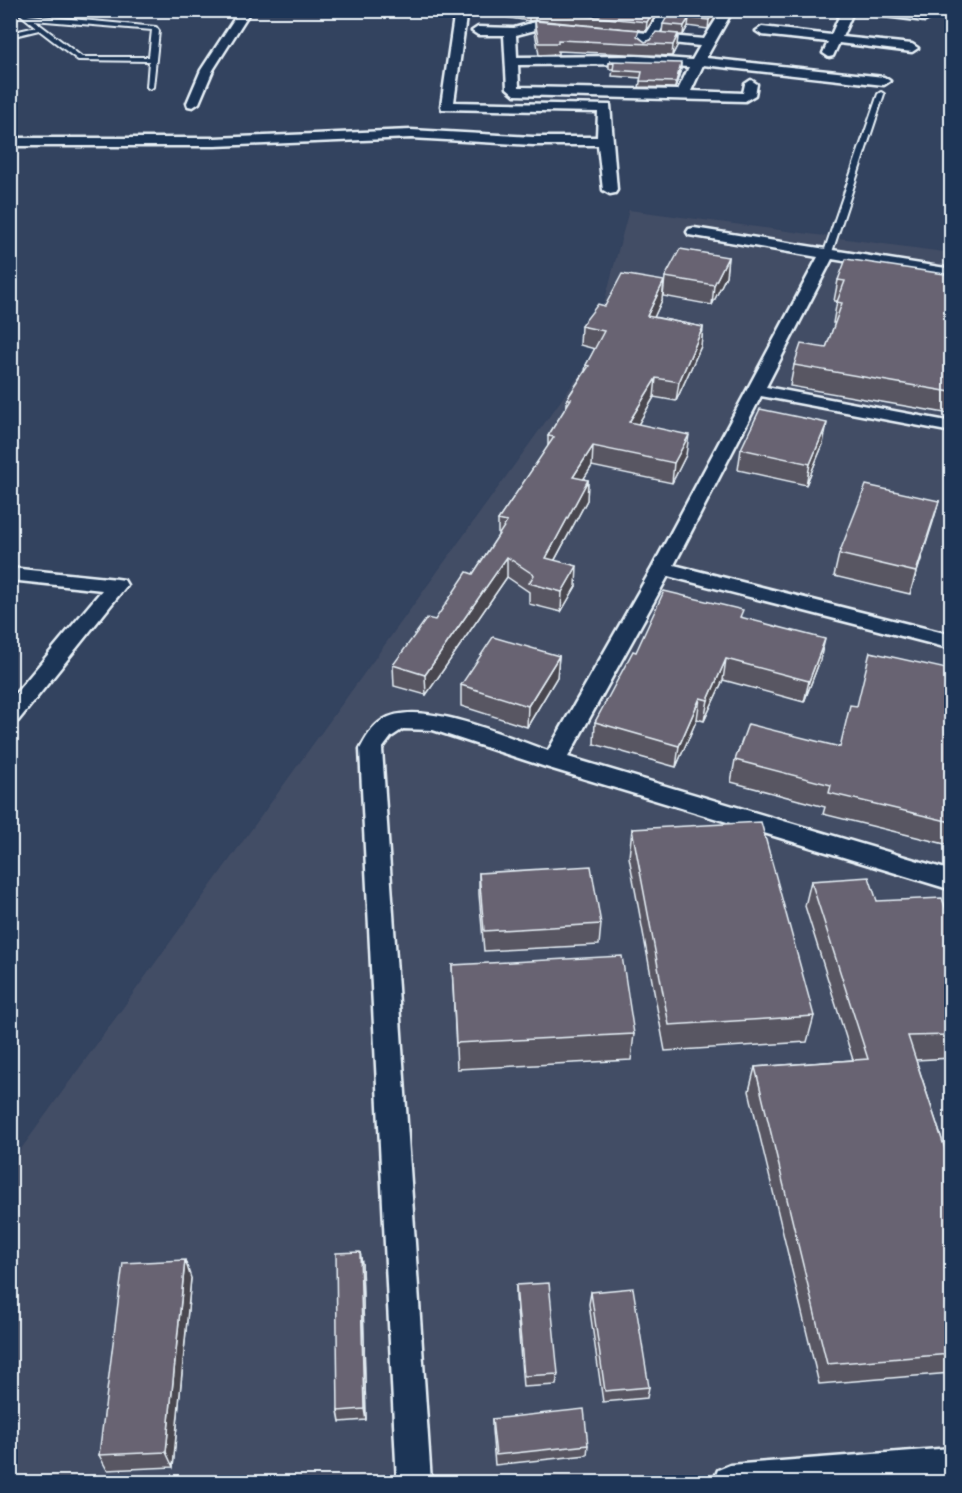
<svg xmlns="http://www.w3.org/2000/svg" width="962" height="1493" font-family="'Playpen Sans',sans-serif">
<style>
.built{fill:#434d65}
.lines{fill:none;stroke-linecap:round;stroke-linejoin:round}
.service-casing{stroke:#e8f1f8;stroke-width:4}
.minor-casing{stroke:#e8f1f8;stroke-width:5}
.service{fill:#1d3557;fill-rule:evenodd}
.minor{fill:#1d3557;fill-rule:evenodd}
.wall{fill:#595662;stroke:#e8f1f8;stroke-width:1.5}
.shaded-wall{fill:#484650;stroke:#e8f1f8;stroke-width:1.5}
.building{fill:#676472;stroke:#e8f1f8;stroke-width:1.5}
</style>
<rect width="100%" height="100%" fill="#33435f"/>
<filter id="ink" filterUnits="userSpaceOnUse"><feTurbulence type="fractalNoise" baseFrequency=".0167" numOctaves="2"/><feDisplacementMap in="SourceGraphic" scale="12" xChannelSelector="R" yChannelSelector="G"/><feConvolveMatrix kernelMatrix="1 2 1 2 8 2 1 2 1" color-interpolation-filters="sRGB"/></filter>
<g filter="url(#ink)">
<path class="built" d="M629 210 951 253V1482H11V1163L588 363Z"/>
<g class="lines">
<defs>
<path id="service" d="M15 10H22L29 15 156 27 159 31 153 87 150 89 147 87 149 61 78 60 39 30 10 37V33L36 27ZM34 20 152 30 149 57H82Z
M881 92 884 94 831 255 824 257 823 255 878 94Z"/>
<path id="minor" d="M240 10H251L213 70 199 103 193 107 188 106 187 103 201 70Z
M455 10H467L454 102 610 105 617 190 615 193 610 194 603 190 598 145H533L411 138 215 146H10V138H215L411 130 533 137H597L598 112 442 109 441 106Z
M662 10H673L658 35 704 39 722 10H733L706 58 884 77 890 81 884 85 703 65 691 91 743 93 745 84 751 80 757 84 755 95 745 101 515 95 507 88 504 35H478L472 31 478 27 514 28 535 22 647 33ZM535 30 642 40 638 47 644 51 648 50 654 41 700 46 692 60 637 56 517 57 516 35ZM637 64 689 67 678 90 519 87 518 65Z
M842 10H854L842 37 912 44 918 48 912 52 839 43 833 56 829 57 823 53 828 42 762 35 756 31 762 27 831 35Z
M854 10C872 10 918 7 931 18L925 21 859 13Z
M694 228 952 269V279L832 259 766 387 952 422V432L761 396 674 565 952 635V649L668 576 568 757 952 871V890L546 767 433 730 403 729 391 737 382 749 431 1482H397L360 749C366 738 372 727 383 720 420 697 509 738 548 751L652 568 818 257 689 235 687 232 689 229Z
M10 568 117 579 124 580 127 585 18 721 10 724V700L102 590 10 580Z
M952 1448V1482H713L718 1470 730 1465Z"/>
</defs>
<use href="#service" class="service-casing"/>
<use href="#minor" class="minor-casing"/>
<use href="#service" class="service"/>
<use href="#minor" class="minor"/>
</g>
<path class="wall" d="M498 10H659L646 31 535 20 529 21 498 16Z
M720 10 708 29 688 26 683 35H678L677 46 672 56 558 51V54L539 55 535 32V21L639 37 645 42 651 40 662 32 663 24Z
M609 63 681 69 675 88 639 87 641 78 612 76 613 69H609Z
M728 257 726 276 712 305 663 296 665 277Z
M951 275V414L790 386 794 365 826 348 835 323H833L837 301H834L838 280Z
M662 300 654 317 703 327 701 346 676 401 654 397 638 424 686 455 672 483 592 466 583 479 588 480 587 500 555 560 576 586 561 612 529 604V592L507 577 426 695 394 686 393 665 435 620 473 574 498 536V520L548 447V436L567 406V399L585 371 586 365 595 349 580 345 581 326 605 306Z
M823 444 806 485 738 470 741 449Z
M939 501 910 594 834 576 839 554Z
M741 618 820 660 804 702 723 680 704 721 697 719 676 767 594 744 595 722 636 652Z
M559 656 557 677 527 727 461 706V685Z
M951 670V838L949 845 823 814 825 807 731 782 735 760 840 747Z
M632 829 814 1016 807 1042 665 1051 629 857Z
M479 873 601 924 599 945 484 951 479 894Z
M811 881 951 924V1058L916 1060 951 1167V1373L819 1384 749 1091 755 1067 853 1060 805 906Z
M452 965 634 1034 631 1060 457 1069Z
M360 1252 362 1264 366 1420 340 1422 338 1411Z
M191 1278 173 1467 107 1470 99 1455Z
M516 1285 558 1374 556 1385 523 1387 516 1297Z
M591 1292 649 1387 647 1398 603 1402 589 1304Z
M492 1419 588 1445 587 1455 495 1465 492 1430Z"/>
<path class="shaded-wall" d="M654 10H659L646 31 647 22Z
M715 10H720L708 29 709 20Z
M535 11V20L529 21V13Z
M689 18 688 26 683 35 684 26Z
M678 34 677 46 672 56 673 45Z
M681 63V69L675 88 676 82Z
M728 257 726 276 712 305 714 285Z
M664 281 662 300 646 335 647 316Z
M703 327 701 346 676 401 679 382Z
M656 378 654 397 628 442 629 422Z
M827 423 823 444 806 485 810 464Z
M689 435 686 455 672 483 674 463Z
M593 446 592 466 572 497 573 477Z
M588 480 587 500 545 578 546 558Z
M939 501 933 522 910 594 916 572Z
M507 557V577L426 695 425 675Z
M577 566 576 586 561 612 562 592Z
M825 639 820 660 804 702 809 681Z
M559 656 557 677 527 727 528 706Z
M726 659 723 680 704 721 708 700Z
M700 698 697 719 676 767 679 746Z
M360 1252 362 1264 366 1420 364 1409Z
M185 1260 191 1278 173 1467 166 1452Z"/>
<path class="building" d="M516 10H654L647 22 535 11 529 13Z
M671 10H715L709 20 689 18 684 26 663 24Z
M535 21 639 30 637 36 645 42 651 40 656 32 678 34 673 45 558 40V43H539Z
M610 61 681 63 676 82 640 81 642 72 613 70 614 63H609Z
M680 249 728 257 714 285 665 277Z
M846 259 951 275V392L794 365 801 344 826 348 842 303 837 302 845 281 838 280Z
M622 274 664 281 647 316 703 327 679 382 656 378 629 422 689 435 674 463 593 446 573 477 588 480 546 558 577 566 562 592 529 583 534 575 507 557 425 675 393 665 427 618 435 620 467 572 473 574 507 522 498 520 554 437 548 436 571 399H567L589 366 586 365 604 331 581 326 598 304 605 306Z
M760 409 827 423 810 464 741 449Z
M866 485 939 501 916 572 839 554Z
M664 591 743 610 740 617 825 639 809 681 726 659 708 700 700 698 679 746 595 722 633 651 636 652Z
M493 637 559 656 528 706 461 685Z
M870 652 951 670V822L829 793 831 785 735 760 748 724 840 747 850 705 857 706Z
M761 822 814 1016 669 1025 632 829Z
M591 866 601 924 484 931 479 873Z
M869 877 877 901 942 898 951 924V1035L908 1036 951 1167V1354L827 1364 755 1067 868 1059 811 881Z
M622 956 634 1034 456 1043 452 965Z
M360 1252 364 1409 338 1411 336 1253Z
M185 1260 166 1452 99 1455 123 1263Z
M549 1283 558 1374 524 1376 516 1285Z
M633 1288 649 1387 605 1391 591 1292Z
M584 1409 588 1445 496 1455 492 1419Z"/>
</g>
<rect width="962" height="1493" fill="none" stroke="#1d3557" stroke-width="36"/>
<rect x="18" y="18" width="926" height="1457" fill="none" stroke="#e8f1f8" stroke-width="2" filter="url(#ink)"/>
</svg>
